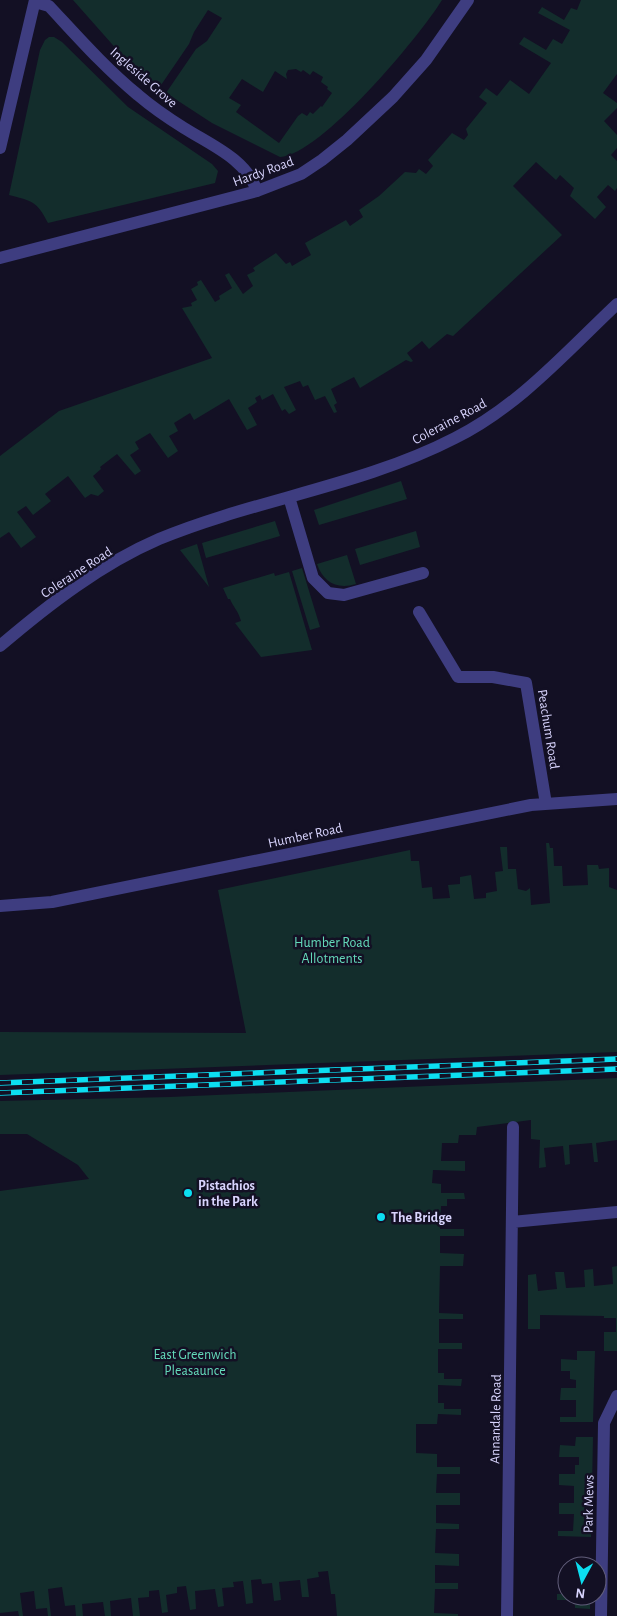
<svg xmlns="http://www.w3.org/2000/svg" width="617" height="1616" font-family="'Alegreya Sans',sans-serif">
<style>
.green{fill:#132d2c;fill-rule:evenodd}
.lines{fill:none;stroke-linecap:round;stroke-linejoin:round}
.minor{stroke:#3e3d80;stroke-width:12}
.rail-casing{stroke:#0cdef1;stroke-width:5.5}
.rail{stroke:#131024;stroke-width:4;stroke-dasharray:11;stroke-linecap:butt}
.poi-dot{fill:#0cdef1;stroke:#131024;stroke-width:2}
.labels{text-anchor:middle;stroke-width:5;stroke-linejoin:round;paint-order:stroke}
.street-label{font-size:14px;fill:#d8d4fd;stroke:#131024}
.park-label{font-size:14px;fill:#64daba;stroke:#131024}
.poi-label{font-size:14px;font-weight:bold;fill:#d8d4fd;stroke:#131024;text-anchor:start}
</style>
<rect width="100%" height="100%" fill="#131024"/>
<path class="green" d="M73 0H442C420 36 321 155 280 157L212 123 166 93 196 49 207 41 222 18 208 10 194 32 189 44 159 88 119 52ZM296 69 301 72 303 70 310 75 313 71 323 77 321 82 328 87 327 89 332 93 322 107 321 106 313 114 310 112 307 116 302 113 298 116 279 143 236 112 241 105 229 98 242 79 263 92 275 71 287 79 286 74 288 70Z
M581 0H617V74L603 93 617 103V108L604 121 617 135V148L611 155 617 161V188L615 191 608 185 597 197 606 207 595 219 570 196 574 188 560 175 556 180 536 162 513 186 562 235 453 336 447 334 429 349 422 341 407 353 413 361 411 362 406 360 360 388 354 377 331 389 337 403 334 405 337 412 334 413 325 396 315 400 308 385 303 387 300 381 284 387 296 410 289 414 285 409 282 411 273 394 262 400 260 395 255 398 257 402 248 408 257 425 247 430 229 399 194 420 190 413 174 423 178 431 169 436 178 451 168 458 150 433 135 442 139 449 130 455 141 471 135 475 117 454 100 467 101 469 93 476 104 491 98 496 91 494 85 498 68 476 45 494 51 501 33 515 26 506 17 512 36 537 21 548 9 532 0 538V456L59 411 212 358 182 308 192 306 191 303 197 300 191 289 198 285 197 282 201 280 215 302 220 299 219 296 232 288 225 275 229 273 243 294 253 286 247 275 255 271 253 268 276 253 286 264 290 262 292 266 311 255 305 243 346 220 350 226 363 217 359 210 379 196 405 172 416 173 419 169 426 174 433 166 428 160 452 133 464 140 468 135 466 129 487 103 479 97 486 88 497 96 510 80 529 94 551 63 519 44 524 37 546 50 553 39 562 44 570 30 538 13 542 7 564 20 571 8 577 10Z
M49 37H54L62 42 128 107 212 164 218 171 215 183 48 223C37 201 32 201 9 195L40 50 45 40Z
M401 481 407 499 319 525 314 510Z
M275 521 280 536 206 558 202 543Z
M416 531 420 547 360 565 355 549Z
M197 544 209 587 180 550Z
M347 555 356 584C337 590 323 582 317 564Z
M302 568 320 627 310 630 292 571Z
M289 572 312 650 261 657 235 623 241 621C238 610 233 607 230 599H228L223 588 274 573 275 576Z
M546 843H549L550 848H553L554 866H562L563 886 588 885 587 865H598L599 869 609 868V887L617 890V1052L0 1075V1032L246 1033 218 890 410 850 411 861H419L422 888 432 887 433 899 450 898 448 885 460 884V877L471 875 474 899 486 898V893L497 891 495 872 503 871 500 847H507L508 869H516L518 889 526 891 530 888 531 905 550 903Z
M617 1078V1140L596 1143 598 1162H594L592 1143 569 1145 570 1164 565 1165 563 1146 544 1148 546 1167 539 1168 540 1140 531 1139V1120L477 1127 476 1135H459L458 1143H442L441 1161H465V1171L433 1170 432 1183 441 1184V1193H464L465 1199H447V1206H441L440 1229H464V1236H440V1253L464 1254 463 1266H440L439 1313 463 1314V1319H439V1343H462V1349H438V1373H444V1379H462L461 1386 438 1385V1403H444V1409H461V1415L438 1414 437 1424H416V1453L437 1454V1467H460V1474H437L436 1493H460V1505H436V1523L459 1524V1529H436L435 1553 459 1554V1566L435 1565V1583H458V1589H435L434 1613 458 1614V1616H337L335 1594H331L328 1571 318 1572 319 1577 307 1579 309 1597H302L300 1580 279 1582 281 1600 274 1601 272 1583 262 1584 261 1579 251 1580 253 1603 246 1604 243 1581 233 1582 234 1587 222 1588 224 1606 218 1607 215 1589 195 1591 196 1609 190 1610 186 1586 177 1587V1593L166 1595 168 1612 162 1613 159 1590 149 1591V1597L138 1598 140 1616H133L131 1598 110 1601 111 1616H105L103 1602 82 1604 83 1616H76L75 1605 65 1606 62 1587 48 1589 51 1616H48L47 1608 36 1609 34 1591 20 1593 23 1616H19L18 1611 0 1613V1191L89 1179 78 1165 27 1134H0V1101L170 1097Z
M617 1266V1351H604V1332H616V1318H604V1316L540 1315V1329H528V1275L536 1274 538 1291 557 1289 555 1272H564L566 1288 585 1287 584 1270 593 1269 594 1286 613 1284 612 1267Z
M577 1351H595L593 1422H560V1417H576V1400H560L561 1388H576V1380L570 1379V1371H561V1359L577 1360Z
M576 1437H593L591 1537 558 1536V1531H573L574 1514H559V1503H574V1486L559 1485V1474H575V1465H579V1457H559L560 1445 575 1446Z
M565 1588 567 1596H590V1609L575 1608V1600H557V1594H565Z"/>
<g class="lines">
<path class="minor" d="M35 2 49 6C77 36 105 68 138 95 152 107 168 118 184 128 211 145 246 159 257 191
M0 148 35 0
M0 258 257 191 301 174 322 160 347 140 393 97 426 60 468 0
M289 497 313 578 328 593 344 595 423 573
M419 612 458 677H493L526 683 546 804
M0 646C48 605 101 564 159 539 256 499 362 486 455 438 518 407 567 351 617 304
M0 906 52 902 531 805 617 799
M512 1222 617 1212
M507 1616 513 1127
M601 1616 604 1423 617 1396"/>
<defs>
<path id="rail" d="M0 1083 617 1059
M0 1093 617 1069"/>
</defs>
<use href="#rail" class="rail-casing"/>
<use href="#rail" class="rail"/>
</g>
<g class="poi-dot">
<circle cx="188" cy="1193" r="5"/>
<circle cx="381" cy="1217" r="5"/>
</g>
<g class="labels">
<g class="street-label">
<text transform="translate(144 77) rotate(41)" y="5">Ingleside Grove</text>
<text transform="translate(263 171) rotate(-20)" y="5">Hardy Road</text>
<text transform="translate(449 421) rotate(-28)" y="5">Coleraine Road</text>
<text transform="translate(76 572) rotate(-33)" y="5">Coleraine Road</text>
<text transform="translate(549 729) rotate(81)" y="5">Peachum Road</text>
<text transform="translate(305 835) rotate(-12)" y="5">Humber Road</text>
<text transform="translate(495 1419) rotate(-89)" y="5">Annandale Road</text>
<text transform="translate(588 1504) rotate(-89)" y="5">Park Mews</text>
</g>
<g class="park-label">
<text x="332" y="947">Humber Road<tspan x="332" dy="16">Allotments</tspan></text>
<text x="195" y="1359">East Greenwich<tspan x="195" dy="16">Pleasaunce</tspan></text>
</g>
<g class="poi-label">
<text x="198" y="1190">Pistachios<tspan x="198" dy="16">in the Park</tspan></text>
<text x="391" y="1222">The Bridge</text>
</g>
</g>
<g transform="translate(582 1581) rotate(187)"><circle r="24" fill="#131024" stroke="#625e7b"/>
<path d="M0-4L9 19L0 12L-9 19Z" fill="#0cdef1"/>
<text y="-8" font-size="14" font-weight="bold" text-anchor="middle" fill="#d8d4fd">N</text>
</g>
</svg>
